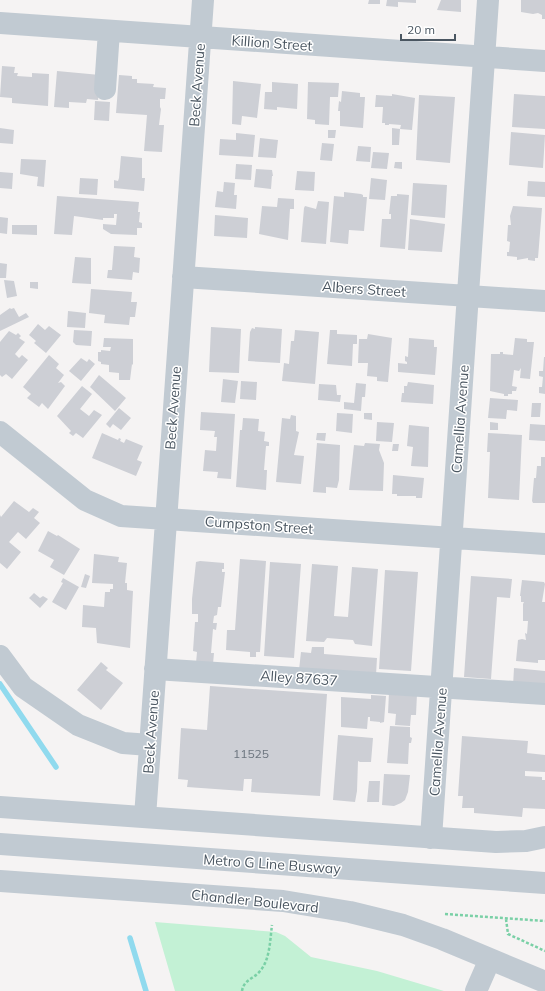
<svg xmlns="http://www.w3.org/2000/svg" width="545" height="991" font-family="Mulish,sans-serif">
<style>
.green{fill:#c3f1d5}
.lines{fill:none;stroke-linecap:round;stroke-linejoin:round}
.stream{stroke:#90daee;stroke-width:5.5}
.building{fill:#cdcfd5}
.path{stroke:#7ad0a6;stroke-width:2.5;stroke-dasharray:3 2;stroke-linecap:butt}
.minor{stroke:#c1cad2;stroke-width:22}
.labels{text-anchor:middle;stroke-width:3;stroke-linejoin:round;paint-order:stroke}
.number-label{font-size:12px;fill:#6b747e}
.street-label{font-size:14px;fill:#4a5661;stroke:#fff}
</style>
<rect width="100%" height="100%" fill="#f5f3f3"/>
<path class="green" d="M155 922 276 932 285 936 311 957 377 971 444 991H175Z"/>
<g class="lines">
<path class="stream" d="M0 684 56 767
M130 938 146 991"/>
</g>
<path class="building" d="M369 0H380V4H368Z
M387 0H416V3L398 2V7L386 6Z
M441 0H461V12L437 10Z
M521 0H545V19H542V15L538 13 533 14 521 12Z
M2 66 15 67 14 73H18L17 76 32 77V73L49 74 48 106 12 103V98L0 97Z
M57 71 100 75 98 100 87 99 86 103 69 102V108L54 107Z
M119 75 132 76V79H137V83L154 84 153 87 166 88 165 99H160V107L161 109 159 125H164L162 152 144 151 147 115 116 113Z
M233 81 261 84 257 118 242 116 241 125 232 124Z
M272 82 298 84 297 109 277 107V110L264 109 265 92H272Z
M308 82 339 83 338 97H330L329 125 315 124V120L307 119Z
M342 91 360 93V97H365L363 128 340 126V111H338L339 101 341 102Z
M392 94 415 98 412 130 400 129 401 125 389 124V125H385V123H382L383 107H375L376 95 392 96Z
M514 94 545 96V129L512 127Z
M419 95 455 97 450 163 416 160Z
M95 101 110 102 109 121 94 120Z
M0 128 14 130 13 144 0 143Z
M392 128 400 129 399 145H392Z
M328 130H336L335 138H328Z
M511 132 545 135 543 168 509 165Z
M236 133 255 135 253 157 219 155 220 139 236 140Z
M260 138 278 140 276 158 258 157Z
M322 143 334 144 332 161 320 160Z
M358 146 371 147 370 162 356 161Z
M373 152 389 153 387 169 371 168Z
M121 156 142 158V178H145L144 191 114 188V180L118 181 119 178Z
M21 159 46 160 44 187 37 186 38 177 20 174Z
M395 162H402V169L394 168Z
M236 164 252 165 251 180 235 179Z
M256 169 272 170 273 176H272L271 189 254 187Z
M297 171 315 172 314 191 295 190Z
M0 172 13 173 12 189 0 188Z
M80 178 98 179 97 195 79 194Z
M371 178 387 180 385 200 369 199Z
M528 181 545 182V197L527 196Z
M224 182 235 183 234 195H237L236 209 215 207 217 191 223 192Z
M413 183 447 185 445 218 411 215Z
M344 192 361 194 363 195V197H367L364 231 349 230 348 244 330 242 334 196 344 197Z
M397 194 409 195 405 249 380 247 382 219H391V214H389L391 196H397Z
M57 196 139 202 138 212H140L139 222 142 223V228H137V235L111 234 103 229V224L116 225 117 214H114V218H103V220L74 216 72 235 54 234Z
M278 198 294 199V209H290L288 240 259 234 262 206 277 207Z
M318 201 329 202 326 244 301 242 304 208 305 206 316 209Z
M513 206 542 208 538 258H535V261L528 260V258L517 260V257L507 256V252H509L510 242 507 241 508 225H511L510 216Z
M215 215 248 218 247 238 214 236Z
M0 217 8 218 7 234 0 233Z
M410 219 445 224 442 252 408 250Z
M12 225H37V235L12 234Z
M114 246 135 247 134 257 140 258 139 273 133 272 132 280 107 278 108 270H112Z
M75 257 91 258V284L72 283Z
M0 263 7 264 6 278H0Z
M4 280 14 281 17 296 7 298Z
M30 282H38V289L30 288Z
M91 289 132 292 131 302H137L135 317H130L129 325 104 323 105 315 89 313Z
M10 308 11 309 14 308 19 317 26 313 29 317 0 331V315Z
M68 311 86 313 85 328 67 327Z
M38 324 45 330 49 326 61 335 46 353 34 343 36 341 29 335Z
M211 327 241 329 239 373 209 372Z
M255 327 282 329 280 363 248 361 250 332 252 328 255 329Z
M74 330 92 331 91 346 76 345 73 342Z
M295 330 319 332 315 384 282 381 284 363 289 364 291 341H294Z
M330 330H337V334L357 335V344H353L352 366 327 364Z
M9 331 16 335 18 333 21 336 19 338 25 342 15 354 19 358 22 355 28 360 12 379 6 374 2 377 0 375V342Z
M368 334 392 338 388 382 377 381V377L367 376 368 363H358L359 339H367Z
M104 338 133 339V365L132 364 130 380H119V373L109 372V365L101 364V362L98 361V352H101V350L110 351 111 347H103Z
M409 338 434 340V347H437L435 375 398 372V363L407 364V362L405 361V356L408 357Z
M515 338 527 339V342H534L530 379 520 378 521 368 519 371 514 370 512 386 517 387 516 391H512V394H508V396H504V394L490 391 491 354H500V352H503V354L513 355Z
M49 355 59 364 56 368 64 375 58 383 61 382 65 386 48 409 42 403 39 407 27 398 31 394 23 387Z
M544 357H545V394L539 393V387H542L543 377 539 376V371H543Z
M81 358 87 362 89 359 95 364 81 381 69 371Z
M99 375 126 398 115 411 90 387Z
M223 379 238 381 235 403 221 402Z
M241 381 257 382 256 400 240 399Z
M408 382 434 385 433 404 401 402 402 393H404V386H407Z
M356 383 366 384 365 397H362L361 411 344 409V402L354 403Z
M319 384 336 385 337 395H341L340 402 318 400Z
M82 386 92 394 80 409 89 416 94 410 102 415 83 438 76 433 73 436 69 433 71 431 57 416Z
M490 398 518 400 517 411 507 410 506 419 488 418Z
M532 403H541L540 417H531Z
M119 408 131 418 121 430 113 424 110 428 106 424Z
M201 412 235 414 231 479 217 478 218 472 203 471 205 450 216 451 217 437H214L215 431 200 430Z
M337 413 353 414 352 433 336 431Z
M364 413H372V420L364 419Z
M291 415 296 416V431L299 432 294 455 304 456 301 484 276 482 282 418 290 419Z
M243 418 259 419 258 431 265 432 264 441 269 442V446H266L264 470H267L266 490 236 487 240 430H242Z
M377 422 394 423 392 442 376 441Z
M490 422 498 423V430H490Z
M530 424 545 425V441L529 440Z
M409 425 429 427 428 467 411 466 413 447 407 446Z
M102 433 118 440 119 438 121 439 120 441 124 443 126 439 143 446 137 460 142 462 136 476 92 458Z
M317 433H326L325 441 316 440Z
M488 433 522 435 519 500 488 498 490 452H487Z
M317 443 340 445 339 480 337 488 326 487V493L313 492Z
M365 443 380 444 379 450 384 463 383 491 349 490 354 445 364 446Z
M393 444H399L398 451H392Z
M541 457H545V503H533L532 501 534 478H536L537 466H541Z
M393 475 424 478 422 498H416V496H397V494H392Z
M14 501 29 512 33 508 39 512 34 518 40 523 26 539 18 532 9 542 21 552 7 569 0 563V515L1 517Z
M48 531 57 536 58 535 80 549 64 575 50 567 54 560 38 551Z
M94 554 119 557 118 562 127 563 125 583H127V590L133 591 130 648 97 643 96 628 82 627 83 605 104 607 105 592H110V589H113V584L92 583Z
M240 559 266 561 260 652H256V657H250V652L226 650 227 630H235Z
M200 561 224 563V569H222V572H225L221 607H218L217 615 214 616 213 623H217L216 630 213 629 211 653H214L213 664 196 663 197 652 193 651 195 622H198V614H192V599L196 562Z
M270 562 301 564 294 658 264 656Z
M312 564 338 566 334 616 348 617 352 567 378 569 372 646 355 644 353 640 327 638 324 642 306 641Z
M385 570 418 572 411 671 379 669Z
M85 574 90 576 86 588 81 587Z
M471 576 512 579 510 598 497 597 491 679 464 677Z
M63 578 79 587 66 610 52 602 63 583 61 582Z
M522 580 544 582 545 584 542 602H545V660H538V663L516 661 518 640 522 639 526 640 525 633 527 634 528 621H523V604L524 602H521V596H520Z
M34 593 40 598 43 596 48 599 40 608 29 598Z
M312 647H324V654L377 658 376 675 299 670 301 652 311 653Z
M101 662 108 668 106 670 123 683 101 710 77 690Z
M514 668 545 671V688L513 686Z
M210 686 327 694 320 796 251 792 252 779H244L243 791 187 787 188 780 178 779 181 728 207 730Z
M389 692 417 694 416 715H411L410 726 395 725 396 714 388 713Z
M371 695 386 696 384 722 380 723V722L370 721V717H368L367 729 341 727V697L371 699Z
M390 726 410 727V737L412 738 411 743H409L408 764 387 763Z
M338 735 373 738 371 762H360L358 761 357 791 355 802 333 800Z
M462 736 528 741 527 753 545 755V772L525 771V776L542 777V780H545V809L523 808 522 817 474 813V808H462L463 796H458Z
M384 774 410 775 408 792 405 800 401 803 394 806 382 805Z
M369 781H380L379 802H367Z"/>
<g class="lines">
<path class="path" d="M445 914 545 921
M506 919 508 934 545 951
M242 991C244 979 254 979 260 971 270 960 270 940 272 925"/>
<path class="minor" d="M0 23 545 61
M105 89 109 31
M183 277 545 301
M0 432 85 500 121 516 545 544
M0 656 23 687 78 725 123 743 150 745
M155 669 545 694
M0 807 496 842 526 841 545 837
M145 817 203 0
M431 838 488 0
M0 844 545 883
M0 881 283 901 350 912 403 925 442 939 545 982
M476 991 490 959"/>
</g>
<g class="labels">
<g class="number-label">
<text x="251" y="758">11525</text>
</g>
<g class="street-label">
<text transform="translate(272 43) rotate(4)" y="5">Killion Street</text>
<text transform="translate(197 85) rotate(-86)" y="5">Beck Avenue</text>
<text transform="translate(364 289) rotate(4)" y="5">Albers Street</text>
<text transform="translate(173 408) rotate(-86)" y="5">Beck Avenue</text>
<text transform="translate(460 419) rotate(-86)" y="5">Camellia Avenue</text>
<text transform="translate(259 525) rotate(4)" y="5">Cumpston Street</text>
<text transform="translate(299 678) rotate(4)" y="5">Alley 87637</text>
<text transform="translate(151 732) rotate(-86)" y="5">Beck Avenue</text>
<text transform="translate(438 742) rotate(-86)" y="5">Camellia Avenue</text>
<text transform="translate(272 864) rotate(4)" y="5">Metro G Line Busway</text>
<text transform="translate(255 901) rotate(6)" y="5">Chandler Boulevard</text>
</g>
</g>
<path d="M401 34v6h54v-6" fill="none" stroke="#4a5661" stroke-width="2"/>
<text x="407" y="34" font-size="12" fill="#4a5661" stroke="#ffffff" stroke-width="3" paint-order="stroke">20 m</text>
</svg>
